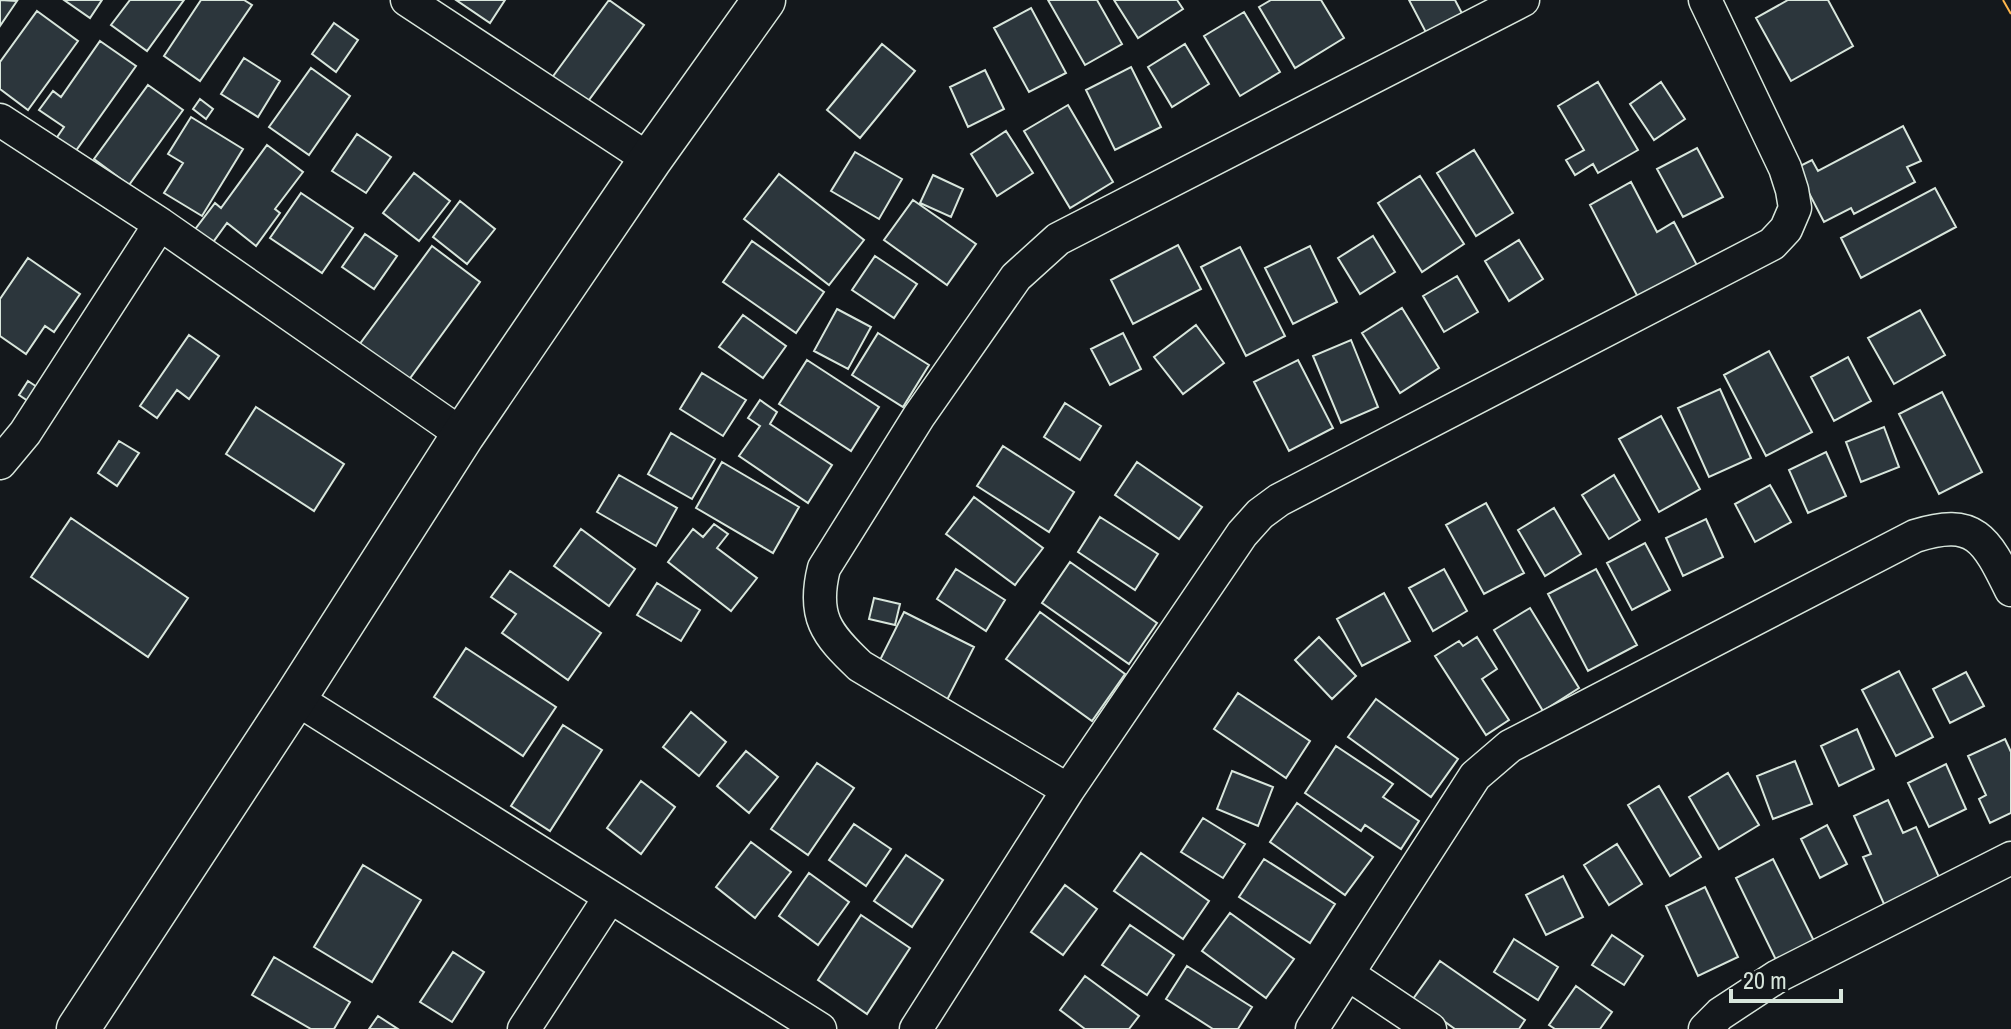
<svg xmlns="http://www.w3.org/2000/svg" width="2011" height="1029" font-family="'Archivo Narrow',sans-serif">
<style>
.building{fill:#2c363c;stroke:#d8e6dc;stroke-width:2}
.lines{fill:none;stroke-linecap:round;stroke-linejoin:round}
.minor-casing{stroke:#d8e6dc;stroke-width:35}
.tertiary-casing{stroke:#d8e6dc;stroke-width:45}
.minor{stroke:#14181c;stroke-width:32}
.tertiary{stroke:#14181c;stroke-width:42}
.power{stroke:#ffb74d;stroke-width:2;stroke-dasharray:28 6 4 6;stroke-linecap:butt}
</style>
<rect width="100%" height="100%" fill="#14181c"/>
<path class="building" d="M0 0 17 1 0 26Z
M64 0H102L90 18Z
M130 0H184L147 51 111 25Z
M201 0H244L252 5 200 81 164 56Z
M456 0H505L490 23Z
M609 0 644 25 586 104 551 79Z
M1048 0H1097L1122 44 1085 65Z
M1114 0H1177L1183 9 1138 38Z
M1271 0H1321L1344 38 1295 68 1259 7Z
M1409 0H1455L1467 23 1431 42Z
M1788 0H1828L1853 46 1791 81 1756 18Z
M1031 8 1066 73 1029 92 994 28Z
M37 11 78 41 28 110 0 89V62Z
M1244 12 1280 72 1240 96 1204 36Z
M334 23 358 40 336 72 312 54Z
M100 41 136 66 70 159 51 146 64 127 39 110 53 91 61 97Z
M882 44 915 71 860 138 827 110Z
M1185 44 1209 84 1172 107 1148 67Z
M244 58 280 81 258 117 221 94Z
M1131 67 1161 127 1115 150 1086 90Z
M311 68 350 96 309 155 269 127Z
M985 70 1004 109 968 127 950 87Z
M1598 82 1638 150 1598 173 1593 164 1575 175 1566 160 1584 150 1558 106Z
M1661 82 1685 119 1654 140 1630 104Z
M148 85 183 110 129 185 94 159Z
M200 99 213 109 206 119 193 109Z
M1068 105 1113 182 1070 208 1024 131Z
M191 117 243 149 202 216 164 193 183 163 168 154Z
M1903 126 1921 161 1907 167 1915 182 1854 214 1851 208 1824 222 1796 168 1812 160 1818 171Z
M1006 131 1033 173 997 196 971 154Z
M357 134 391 157 366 193 332 171Z
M267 145 303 172 275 209 280 213 256 246 227 223 211 245 193 232 215 203 221 208Z
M1697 148 1723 197 1683 217 1657 169Z
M1474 150 1513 213 1476 236 1437 173Z
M855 152 902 179 879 219 831 191Z
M414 173 450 201 419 241 383 213Z
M779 174 864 240 829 285 744 219Z
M933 175 963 189 951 217 920 203Z
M1420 176 1464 244 1422 272 1378 203Z
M1631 182 1657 232 1674 222 1699 269 1641 303 1590 205Z
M1935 188 1956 227 1861 278 1841 238Z
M301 193 353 228 322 273 270 238Z
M913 200 976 244 947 285 884 240Z
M460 201 495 229 467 264 433 237Z
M365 234 397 256 374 289 342 267Z
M1373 236 1395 272 1360 294 1338 258Z
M1519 240 1543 279 1509 301 1485 261Z
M752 241 824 292 796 333 723 282Z
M1178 245 1201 289 1133 324 1111 280Z
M432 246 480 282 408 381 359 345Z
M1310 246 1337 302 1293 324 1265 268Z
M1240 247 1285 336 1246 356 1201 267Z
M875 256 917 284 894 318 852 290Z
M28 258 80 294 54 332 45 326 26 354 0 336V299Z
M1457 276 1478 312 1444 332 1423 296Z
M1402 308 1439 368 1400 393 1362 333Z
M837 309 871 327 848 369 814 351Z
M1920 310 1945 355 1894 384 1868 338Z
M743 315 786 346 763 378 719 347Z
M1196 325 1224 363 1183 394 1154 357Z
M878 333 929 365 903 407 852 375Z
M1123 333 1141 369 1110 385 1091 349Z
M189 335 219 356 189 399 177 390 157 418 140 406Z
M1351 340 1378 407 1341 423 1313 356Z
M1769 351 1812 432 1766 456 1724 375Z
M1848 357 1871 401 1834 421 1811 377Z
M807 360 879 407 851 451 779 404Z
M1298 360 1333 428 1289 451 1254 382Z
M702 373 746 400 723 436 680 409Z
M28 381 46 393 37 407 19 395Z
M1720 389 1751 458 1709 477 1678 408Z
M1942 392 1982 472 1939 494 1899 414Z
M760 400 777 412 770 424 832 465 808 503 739 456 760 426 748 418Z
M1065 403 1101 426 1080 460 1044 437Z
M256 407 344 464 314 511 226 454Z
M1661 416 1700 489 1659 512 1619 439Z
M1884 427 1899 467 1861 482 1846 442Z
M671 433 715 459 692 499 648 474Z
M119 441 139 453 117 486 98 473Z
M1003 446 1074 492 1049 532 977 486Z
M1826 452 1846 496 1808 513 1789 470Z
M722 462 799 507 773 553 696 508Z
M1137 462 1202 507 1179 539 1115 495Z
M619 475 677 508 656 546 597 512Z
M1614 475 1640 520 1609 539 1582 495Z
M1770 485 1791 522 1755 542 1735 504Z
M974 497 1043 548 1015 585 946 534Z
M1486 503 1524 573 1484 594 1446 525Z
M1554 508 1581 554 1545 576 1518 530Z
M1100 517 1158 554 1135 590 1078 552Z
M71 518 188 598 148 657 31 577Z
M1706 519 1723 557 1683 576 1666 538Z
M714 524 728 534 717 548 757 578 731 611 668 562 693 529 703 537Z
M581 529 635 569 609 606 554 566Z
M1645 543 1670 590 1632 610 1607 563Z
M1070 562 1157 623 1129 664 1042 603Z
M956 569 1005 600 986 631 937 599Z
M1444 569 1467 611 1433 631 1409 588Z
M1596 569 1637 645 1588 671 1548 594Z
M510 571 601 633 568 680 502 633 516 614 491 597Z
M657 583 700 610 681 641 637 615Z
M1384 593 1410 641 1362 666 1337 619Z
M874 598 900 604 895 625 869 619Z
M1530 608 1579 688 1543 711 1494 630Z
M904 612 974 647 947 700 878 664Z
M1040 612 1125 674 1092 721 1006 659Z
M1319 637 1356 676 1332 699 1295 660Z
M1477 637 1497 669 1482 679 1509 720 1486 735 1435 656 1459 641 1463 646Z
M466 648 556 707 523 756 434 697Z
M1899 671 1933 737 1896 756 1862 690Z
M1966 672 1984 706 1950 723 1933 689Z
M1238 693 1310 741 1286 778 1214 729Z
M1376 699 1458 759 1431 797 1348 737Z
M691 712 726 742 699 776 663 747Z
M563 725 602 750 550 831 511 806Z
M1857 729 1874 769 1839 786 1821 746Z
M2005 739 2011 752V813L1990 823 1979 799 1986 795 1968 756Z
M1336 746 1393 784 1383 797 1419 821 1401 849 1365 825 1361 831 1305 793Z
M746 751 778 777 749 813 717 786Z
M1795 761 1812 804 1773 819 1757 776Z
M817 763 854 788 808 855 771 829Z
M1946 764 1966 809 1929 827 1908 783Z
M1232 771 1273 787 1258 826 1217 809Z
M1728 773 1759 825 1719 849 1689 797Z
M641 781 675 807 641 854 607 828Z
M1659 786 1701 857 1670 876 1628 805Z
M1888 800 1903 833 1916 827 1944 888 1888 913 1863 857 1871 854 1854 816Z
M1297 803 1373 857 1345 895 1270 842Z
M1203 818 1245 844 1223 878 1181 852Z
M854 824 891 849 866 886 829 860Z
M1827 825 1847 864 1820 878 1801 839Z
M751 842 791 872 755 918 716 887Z
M1617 844 1642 884 1609 905 1584 865Z
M1141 853 1209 901 1183 939 1114 891Z
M906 855 943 880 912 927 874 901Z
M1264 859 1335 904 1310 943 1239 897Z
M1773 859 1814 941 1776 960 1736 878Z
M363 865 421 900 372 982 314 947Z
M809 873 849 902 818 945 779 916Z
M1563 876 1583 917 1546 935 1526 895Z
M1065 885 1097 909 1063 955 1031 932Z
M1705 887 1738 957 1698 976 1666 906Z
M1230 913 1294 959 1266 998 1202 951Z
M861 915 910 948 867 1014 818 980Z
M1130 925 1174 955 1147 995 1102 965Z
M1612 935 1643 956 1624 985 1592 965Z
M1514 939 1558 967 1538 1000 1494 972Z
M453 952 484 972 452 1022 420 1002Z
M274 957 350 1002 334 1029H311L252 995Z
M1440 961 1525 1020 1519 1029H1455L1413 999Z
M1187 966 1252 1007 1238 1029H1213L1166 999Z
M1085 976 1139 1016 1129 1029H1085L1060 1010Z
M1576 986 1612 1012 1600 1029H1555L1549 1025Z
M378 1016 398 1029H369Z"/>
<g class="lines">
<defs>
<path id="minor" d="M407 0 650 160
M0 120 160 224 463 435
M0 463 25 433 160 224
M295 698 820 1029
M1068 790 860 666C826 634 812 616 824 568L919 416 1016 277 1058 239 1523 0
M1348 974 1430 1029
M524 1029 610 897
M916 1029 1068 790 1242 534 1260 514 1279 500 1772 244 1786 229 1795 208 1792 190 1785 168 1705 0
M1312 1029 1475 776 1510 746 1915 536C1975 517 1986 539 2011 590
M1705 1029 1720 1014 1778 976 2011 858"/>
<path id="tertiary" d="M78 1029 295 698 463 435 650 160 764 0"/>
</defs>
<use href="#minor" class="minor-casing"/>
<use href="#tertiary" class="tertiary-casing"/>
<use href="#minor" class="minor"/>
<use href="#tertiary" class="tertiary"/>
<path class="power" d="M2003 0 2011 14"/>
</g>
<path d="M1731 989v12h110v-12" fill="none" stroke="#d8e6dc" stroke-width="4"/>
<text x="1743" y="989" font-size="24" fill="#d8e6dc" stroke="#14181c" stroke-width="6" paint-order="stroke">20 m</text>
</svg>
